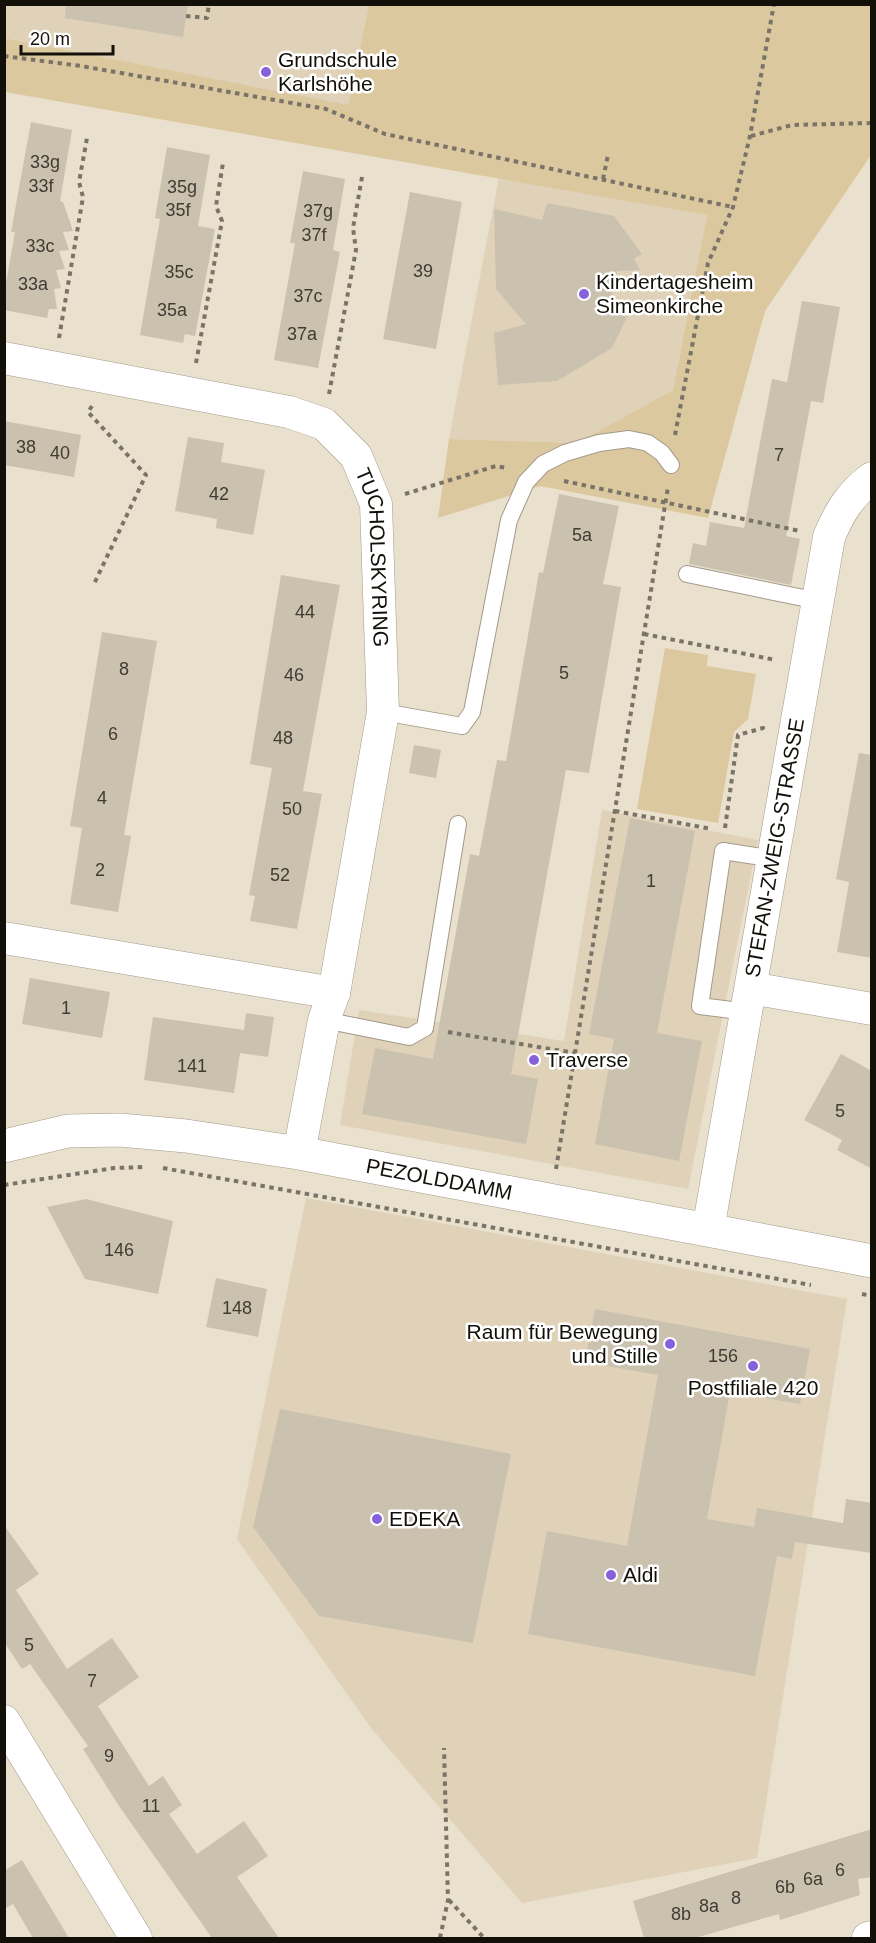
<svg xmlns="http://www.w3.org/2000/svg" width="876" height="1943" font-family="Arial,sans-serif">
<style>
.built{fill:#dfd2b9}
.green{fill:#dcc89e}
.building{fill:#cac1af}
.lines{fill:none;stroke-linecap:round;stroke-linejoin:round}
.service-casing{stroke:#a39a89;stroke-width:18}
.minor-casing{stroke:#a39a89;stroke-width:33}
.tertiary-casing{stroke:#a39a89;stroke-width:34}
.path{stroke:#7a7468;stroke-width:4;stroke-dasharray:4.5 4.5;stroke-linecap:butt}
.service{stroke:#fff;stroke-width:16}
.minor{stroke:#fff;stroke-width:32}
.tertiary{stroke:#fff;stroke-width:33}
.poi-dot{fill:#8761db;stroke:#fff;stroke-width:2}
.labels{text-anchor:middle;stroke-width:5;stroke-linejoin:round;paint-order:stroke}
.number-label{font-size:18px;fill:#413c33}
.poi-label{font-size:21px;fill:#13100a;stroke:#fff;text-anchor:start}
.street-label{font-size:21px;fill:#13100a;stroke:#fff}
</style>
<rect width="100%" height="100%" fill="#e9e0cd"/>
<path class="built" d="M4 5H369L348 106 5 38Z
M499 177 707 215 673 390 577 443 449 439Z
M602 810 758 840 688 1189 340 1125 359 1010 564 1041Z
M306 1198 847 1299 757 1858 522 1903 371 1728 237 1539Z"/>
<path class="green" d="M369 5H871V155L765 311 708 518 540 486 438 518 449 439 577 443 673 390 707 215 5 92 4 38 348 105Z
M665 648 708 655 707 666 756 674 748 719 734 732 718 823 637 809Z"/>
<path class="building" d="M66 4H188L183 37 65 18Z
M31 122 72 130 60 201 63 202 73 231 63 232 69 250 59 251 65 269 56 270 61 288 54 289 57 309H49L47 318 4 310V294L15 232H11Z
M167 147 210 155 198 226 215 229 195 336 185 334 183 343 140 335 160 219 155 218Z
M303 171 345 179 333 250 340 252 318 368 274 360 295 243H290Z
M410 192 462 202 436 349 383 339Z
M547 203 614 216 642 254 634 259 640 270 617 271 609 307 627 317 612 348 557 381 498 385 494 333 526 324 496 289 494 209 542 220Z
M802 301 840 307 823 403 811 401 786 536 800 539 791 585 689 564 693 543 706 546 710 522 744 528 772 379 787 382Z
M4 421 81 435 74 477 4 465Z
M188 437 224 443 221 462 265 470 253 535 216 528 217 519 175 511Z
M559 494 619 506 603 584 621 587 589 773 566 770 511 1074 538 1079 526 1144 362 1114 375 1048 433 1059 470 854 479 856 497 760 506 761 539 572 543 573Z
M281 575 340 585 303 791 322 794 297 929 250 921 255 896 249 895 272 768 250 764Z
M102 632 157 641 124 835 131 836 118 912 70 904 82 828 70 826Z
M414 745 441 750 436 778 409 773Z
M859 753 872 755V958L837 952 849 882 836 879Z
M630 818 695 831 657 1033 702 1041 679 1161 595 1144 614 1039 589 1034Z
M30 978 110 992 102 1038 22 1024Z
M246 1013 274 1017 268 1057 240 1053 234 1093 144 1080 153 1017 244 1030Z
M841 1054 872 1071V1169L837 1150 842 1140 804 1120Z
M86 1199 173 1221 158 1294 85 1279 47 1207Z
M216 1278 267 1289 258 1337 206 1327Z
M595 1309 810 1349 800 1404 730 1392 707 1519 754 1527 757 1508 843 1523 846 1499 872 1503V1553L795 1542 792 1559 777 1556 755 1676 528 1634 547 1531 627 1546 658 1375 585 1362Z
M280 1409 511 1454 473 1643 319 1616 253 1527Z
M4 1525 39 1574 16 1590 67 1669 112 1638 139 1677 98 1706 149 1786 163 1776 182 1805 169 1814 197 1854 244 1821 268 1856 237 1877 279 1938H212L119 1806 83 1749 88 1746 30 1664 22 1669 4 1642Z
M872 1829V1877L858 1879 860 1895 780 1920 779 1914 695 1938H644L633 1901Z
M22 1860 69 1938H33L13 1904 4 1909V1871Z"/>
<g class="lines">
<defs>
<path id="service" d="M687 574 818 601
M383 712 462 726 472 712 509 520 526 482 543 464 565 453 599 443 629 439 648 443 662 453 671 465
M747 1012 700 1006 723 851 774 859
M324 1020 409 1037 425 1028 458 824"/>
<g id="minor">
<path id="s1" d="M4 358 289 412 324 424 356 456 376 504 383 712 334 993 324 1020 299 1153"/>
<path d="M4 938 334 993"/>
<path d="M751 988 872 1009"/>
<path id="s2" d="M708 1230 829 537C839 513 850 494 872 478"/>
<path d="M4 1721 136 1938"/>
<path d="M868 1938 872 1937"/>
</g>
<g id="tertiary">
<path id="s3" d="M4 1146 68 1131 120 1130 186 1136 299 1153 872 1261"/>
</g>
</defs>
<use href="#service" class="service-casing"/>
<use href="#minor" class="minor-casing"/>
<use href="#tertiary" class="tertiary-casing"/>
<path class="path" d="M186 16 207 18 209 4
M4 56 81 66 326 109 385 134 733 207
M751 136 792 125 872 123
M603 179 608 155
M59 338 83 197 79 182 87 138
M196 363 222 221 216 206 223 163
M329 394 356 250 353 228 362 177
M92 406 88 412 146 475 93 586
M675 435 708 263 733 207 750 136 774 4
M564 481 800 531
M405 494 496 466 507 468
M644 634 776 660
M615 811 712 829
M725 828 738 735 763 728V726
M448 1032 575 1053
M163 1168 811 1285
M556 1169 668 487
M4 1185 114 1168 146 1167
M862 1294 872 1296
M449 1900 484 1938
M440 1938 448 1900 444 1748"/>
<use href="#service" class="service"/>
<use href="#minor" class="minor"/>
<use href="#tertiary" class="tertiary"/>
</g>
<g class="poi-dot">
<circle cx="266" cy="72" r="6"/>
<circle cx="584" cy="294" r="6"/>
<circle cx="534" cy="1060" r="6"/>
<circle cx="670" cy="1344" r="6"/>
<circle cx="753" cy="1366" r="6"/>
<circle cx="377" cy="1519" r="6"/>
<circle cx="611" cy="1575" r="6"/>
</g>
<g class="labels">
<g class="number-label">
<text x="45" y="168">33g</text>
<text x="41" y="192">33f</text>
<text x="182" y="193">35g</text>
<text x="178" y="216">35f</text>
<text x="318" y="217">37g</text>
<text x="314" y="241">37f</text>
<text x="40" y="252">33c</text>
<text x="423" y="277">39</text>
<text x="179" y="278">35c</text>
<text x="33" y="290">33a</text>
<text x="308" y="302">37c</text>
<text x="172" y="316">35a</text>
<text x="302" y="340">37a</text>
<text x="26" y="453">38</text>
<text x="60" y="459">40</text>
<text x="779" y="461">7</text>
<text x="219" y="500">42</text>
<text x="582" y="541">5a</text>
<text x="305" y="618">44</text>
<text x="124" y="675">8</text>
<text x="564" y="679">5</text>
<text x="294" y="681">46</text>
<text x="113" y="740">6</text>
<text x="283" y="744">48</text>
<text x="102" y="804">4</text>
<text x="292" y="815">50</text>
<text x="100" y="876">2</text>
<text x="280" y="881">52</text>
<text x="651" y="887">1</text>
<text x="66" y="1014">1</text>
<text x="192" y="1072">141</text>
<text x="840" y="1117">5</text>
<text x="119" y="1256">146</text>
<text x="237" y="1314">148</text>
<text x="723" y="1362">156</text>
<text x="29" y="1651">5</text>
<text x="92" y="1687">7</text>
<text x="109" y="1762">9</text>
<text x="151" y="1812">11</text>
<text x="840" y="1876">6</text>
<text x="813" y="1885">6a</text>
<text x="785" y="1893">6b</text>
<text x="736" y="1904">8</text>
<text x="709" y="1912">8a</text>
<text x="681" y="1920">8b</text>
</g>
<g class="poi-label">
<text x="278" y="67">Grundschule<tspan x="278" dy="24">Karlshöhe</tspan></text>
<text x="596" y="289">Kindertagesheim<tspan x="596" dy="24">Simeonkirche</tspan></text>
<text x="546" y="1067">Traverse</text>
<text x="658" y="1339" text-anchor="end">Raum für Bewegung<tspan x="658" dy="24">und Stille</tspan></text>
<text x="753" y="1395" text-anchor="middle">Postfiliale 420</text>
<text x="389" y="1526">EDEKA</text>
<text x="623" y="1582">Aldi</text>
</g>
<g class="street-label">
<text dy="7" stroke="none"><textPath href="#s1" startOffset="477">TUCHOLSKYRING</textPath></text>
<text dy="7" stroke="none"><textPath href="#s2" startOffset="388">STEFAN-ZWEIG-STRASSE</textPath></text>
<text dy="7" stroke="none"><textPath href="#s3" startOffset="441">PEZOLDDAMM</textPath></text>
</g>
</g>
<rect width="876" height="1943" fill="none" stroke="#13100a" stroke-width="12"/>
<path d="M21 45v9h92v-9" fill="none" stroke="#13100a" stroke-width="3"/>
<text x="30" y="45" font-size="18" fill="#13100a" stroke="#ffffff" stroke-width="4.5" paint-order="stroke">20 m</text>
</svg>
